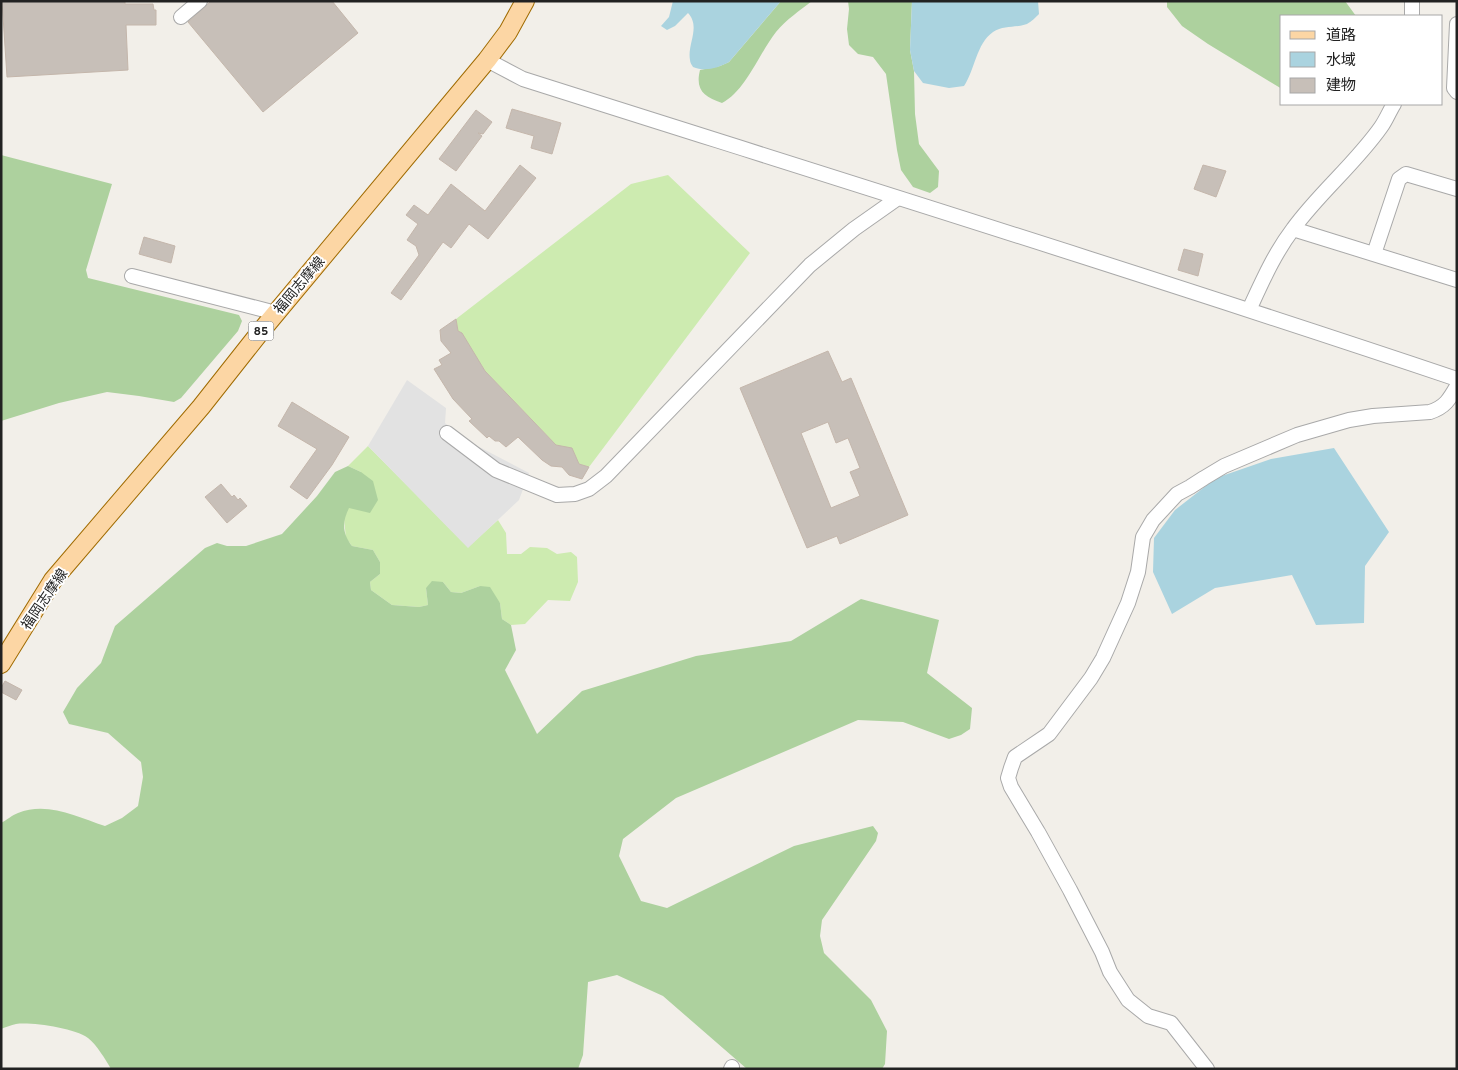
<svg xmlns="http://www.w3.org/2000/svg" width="1458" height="1070" font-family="Overpass,'Noto Sans JP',sans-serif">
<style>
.grass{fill:#cdebb0}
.forest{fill:#add19e}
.parking{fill:#e2e2e2}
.water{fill:#aad3df}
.building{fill:#c7bfb8;stroke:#c4b6ab;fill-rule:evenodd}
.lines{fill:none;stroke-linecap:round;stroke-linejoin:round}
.minor-casing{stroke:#a9a9a9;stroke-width:16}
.major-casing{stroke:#a06b00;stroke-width:20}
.minor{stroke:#fff;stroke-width:14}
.major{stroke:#fcd6a4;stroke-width:18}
.labels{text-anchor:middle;stroke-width:4;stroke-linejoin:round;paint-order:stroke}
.shield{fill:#fff;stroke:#646464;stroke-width:1}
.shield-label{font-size:12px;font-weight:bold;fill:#222}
.street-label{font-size:14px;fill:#222;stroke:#fff}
</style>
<rect width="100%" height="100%" fill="#f2efe9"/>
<path class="grass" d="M668 175 750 253 589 467 579 464 571 449 556 445 485 371 462 334 458 331 456 319 631 184Z
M368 446 468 547 498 520 506 533 507 554H521L530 547 547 548 557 554 571 552 577 557 578 582 570 601 548 600 525 624 511 625 502 619 500 603 480 586 461 593 451 592 443 582 426 588 428 605 419 607 392 605 371 590 370 582 380 574V562L373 550 352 546 346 538 344 519 361 472 348 466Z"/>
<path class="forest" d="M781 1H812C799 11 787 19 776 32 760 52 745 92 722 103 704 97 695 90 700 70L720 66 729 62Z
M848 1H912L910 50 914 71 915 114 919 144 939 171 938 187 930 193 913 187 901 170 897 150 886 74 873 57 858 54 849 45 847 29 849 9Z
M1167 1H1345L1356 16H1282V89L1208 44 1182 26 1167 7Z
M1 155 112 184 86 270 88 278 239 315 242 321 238 331 181 398 174 402 139 396 107 392 59 403 1 421Z
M348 466 361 472 373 481 378 500 370 513 349 508C342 522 342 533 352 546L373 550 380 562V574L370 582 371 590 392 605 419 607 428 605 426 588 432 581 443 582 451 592 461 593 480 586 490 587 500 603 502 619 511 625 516 650 505 670 537 734 582 691 696 656 791 641 861 599 939 620 927 673 972 708 970 729 961 735 949 739 903 722 858 720 676 798 623 839 619 856 641 901 667 908 794 846 873 826 878 833 876 841 822 920 820 936 824 953 871 1000 887 1031 885 1064 882 1069H747L663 996 617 975 588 982 583 1055 578 1069H111C106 1060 96 1044 88 1038 74 1028 32 1022 16 1024 11 1025 6 1027 1 1029V823C7 820 12 815 18 813 47 801 78 817 105 826L122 818 138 806 143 777 141 762 108 733 69 724 63 712 77 688 101 663 115 626 205 548 217 543 227 546H246L282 534 317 496 335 472Z"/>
<path class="parking" d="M407 380 446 408 445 423 464 439 529 473 519 500 468 548 368 446Z"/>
<path class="water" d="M673 1H781L729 62C718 68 705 72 693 67 692 65 690 63 690 60 687 44 701 27 688 13L675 26 667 30 661 26 669 17Z
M912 1H1038L1039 14C1036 17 1031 22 1027 24 1016 28 1004 25 993 32 976 44 975 70 964 86L949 88 923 83 914 71 910 50Z
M1334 448 1389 532 1365 566 1364 623 1316 625 1292 575 1215 588 1172 614 1153 572 1154 538 1175 510 1216 478 1271 459Z"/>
<path class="building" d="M2 1H125V4H153L154 10H156V25H126L128 70 7 77Z
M211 1H332L358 33 263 112 188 22Z
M512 109 561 123 552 154 531 148 534 136 506 128Z
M476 110 492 122 483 134 478 133 482 136 456 171 439 159Z
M520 165 536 178 488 239 469 224 451 248 443 242 401 300 391 293 419 255 416 246 407 240 418 224 406 215 414 205 428 215 451 184 485 211Z
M1203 165 1226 171 1216 197 1194 189Z
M144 237 175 246 171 263 139 254Z
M1184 249 1203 254 1198 276 1178 270Z
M456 319 458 331 462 333 485 371 556 445 572 448 579 464 589 467 582 479 569 475 562 467 551 466 542 460 518 437 506 447 499 441H495L489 436 487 438 469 421 472 419 453 399 434 369 442 365 439 360 451 353 441 341 440 330Z
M828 351 842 382 851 378 908 515 840 544 837 536 807 548 740 388ZM828 422 836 443 848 438 860 468 850 472 860 496 831 508 801 433Z
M292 402 349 437 332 465 307 499 290 487 317 449 278 426Z
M221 484 232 497 234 495 238 500 240 498 247 506 227 523 205 497Z
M5 681 22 690 16 700 1 692V688Z"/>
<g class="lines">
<defs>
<path id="minor" d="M1412 1V16
M181 17 200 1
M1457 24 1454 88 1457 92
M487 60 523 79C835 178 1147 275 1457 379
M1293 229 1457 280
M1374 254 1399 179 1406 174 1457 189
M132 276 276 313
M1249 310C1262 282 1274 254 1293 229 1319 193 1355 164 1381 127 1386 120 1389 112 1394 104
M447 433 496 470 557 495 575 494 589 489 606 476 810 265 854 229 898 198
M731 1069 732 1067
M1207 1069 1171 1023 1148 1016 1128 1000 1110 972 1102 952 1070 890 1038 832 1011 787 1008 778 1011 768 1015 757 1049 734 1091 678 1103 658 1128 603 1138 572 1143 537 1153 520 1177 494 1190 487 1204 478 1224 466 1297 435 1349 420 1373 416 1430 412C1445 407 1449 400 1457 386"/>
<path id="major" d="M1 664 53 580 201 407 261 331 487 60 508 32 525 1"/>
</defs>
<use href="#minor" class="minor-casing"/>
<use href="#major" class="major-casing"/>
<use href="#minor" class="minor"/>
<use href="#major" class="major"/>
</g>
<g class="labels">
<rect class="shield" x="248.5" y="321.5" width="25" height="19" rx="4"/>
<g class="shield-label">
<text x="261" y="335">85</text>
</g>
<g class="street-label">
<text transform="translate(299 285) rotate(-50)" y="5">福岡志摩線</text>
<text transform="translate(44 599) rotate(-56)" y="5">福岡志摩線</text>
</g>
</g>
<rect width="1458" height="1070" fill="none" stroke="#222222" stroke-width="5"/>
<rect x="1280" y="15" width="162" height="90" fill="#ffffff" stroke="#a7a7a7"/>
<rect x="1290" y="31" width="25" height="8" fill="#fcd6a4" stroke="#a7a7a7"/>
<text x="1326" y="40" font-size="15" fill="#222222">道路</text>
<rect x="1290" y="52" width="25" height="15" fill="#aad3df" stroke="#a7a7a7"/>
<text x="1326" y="65" font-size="15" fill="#222222">水域</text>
<rect x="1290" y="78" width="25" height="15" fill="#c7bfb8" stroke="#a7a7a7"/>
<text x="1326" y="90" font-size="15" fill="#222222">建物</text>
</svg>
